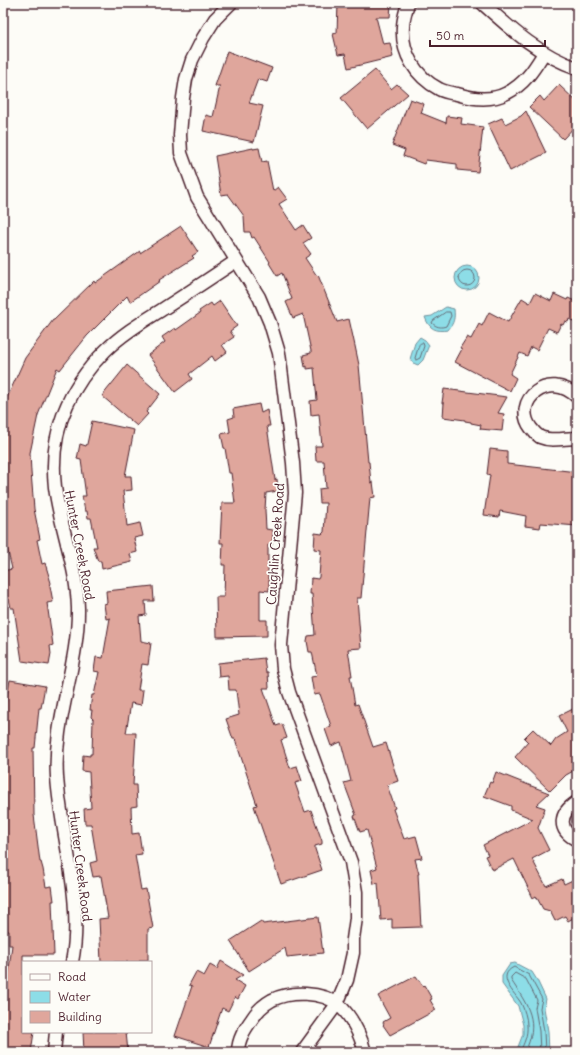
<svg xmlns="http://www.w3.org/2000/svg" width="580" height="1055" font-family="Delius,sans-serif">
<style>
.water{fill:#8ddde7;stroke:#72919c}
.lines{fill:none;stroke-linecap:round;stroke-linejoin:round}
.shore{stroke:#656b76;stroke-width:1}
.building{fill:#dfa69c;stroke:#4a1f2b}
.minor-casing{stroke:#4a1f2b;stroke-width:15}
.minor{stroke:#fdfcf7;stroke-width:12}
.labels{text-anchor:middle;stroke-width:3.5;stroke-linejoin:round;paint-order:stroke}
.street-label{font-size:13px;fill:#4a1f2b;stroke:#fdfcf7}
</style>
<rect width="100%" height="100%" fill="#fdfcf7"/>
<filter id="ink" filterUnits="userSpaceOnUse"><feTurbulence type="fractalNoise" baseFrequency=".025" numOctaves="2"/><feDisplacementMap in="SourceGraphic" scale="8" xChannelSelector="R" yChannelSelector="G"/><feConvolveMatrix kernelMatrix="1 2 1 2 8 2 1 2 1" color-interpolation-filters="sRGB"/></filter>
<g filter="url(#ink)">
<path class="water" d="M455 278a12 12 0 1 1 24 0a12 12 0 1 1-24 0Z
M446 307 454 309C455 318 454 323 448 330 436 332 429 329 425 317L432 316Z
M420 337 425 340 429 345 423 360 418 365 413 363 410 359 415 343Z
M515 963 532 972 537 980 546 999 544 1008 548 1031 549 1052H516L523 1034V1025L518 1006 502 984V976L510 964Z"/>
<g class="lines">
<path class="shore" d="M459 278a8 8 0 1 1 16 0a8 8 0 1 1-16 0Z
M446 312H450L451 316 446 326C441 328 436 327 432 323L433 321Z
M421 343H423L424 346 420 358 416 360 415 358 419 345Z
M520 1052C524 1043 528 1035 527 1025 527 1018 524 1009 521 1003 515 993 495 976 514 967L529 975 542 999 540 1008 544 1031 545 1052
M525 1052C540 1021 528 1006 511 980V977L515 973 526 979 537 1000 535 1008 539 1031 540 1052"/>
</g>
<path class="building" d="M338 3H391L390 17H376L383 44 390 43 393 57 348 68 345 54 338 55 333 34 337 33Z
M227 51 272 68 267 82 258 79 249 103 263 106 254 142 203 131 206 115 213 117 220 86H215Z
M375 70 391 89 397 84 408 94 367 129 341 98Z
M559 85 577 102V124L563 139 529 107 540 96 544 101Z
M410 99 424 104 421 113 446 123 447 116 462 118 461 124 483 127 478 172 457 170V164L426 160 424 164 403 156 405 150 392 145Z
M526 111 546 153 510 171 488 124 502 118 505 124 521 116Z
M253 148V149L259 148 262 162 267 161 273 191 278 187 287 199 279 204 296 230 303 225 311 238 303 243 311 254 305 258 317 276 318 275 337 322 349 319 355 346 359 365 368 462H369L371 483 373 482 375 497 370 498 361 598H357L361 648 348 649 352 676H350L355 705 358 704 373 747 386 743 390 756 398 781 387 785 395 808 393 809 404 839 416 836 422 858 415 859 419 874H418L421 927 392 928V919L381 920 378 883 374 884 371 870 377 868 367 830 360 832 354 816 356 815 344 783 351 781 341 742 331 746 325 729 331 726 320 694 314 695 311 677 317 676 312 652H309L307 641 308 636 315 635 312 594H310L311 578 318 579 319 577 321 550 314 549 315 533 322 534 324 532 326 503H320L319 489 326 488 324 461H316L315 446H322L319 414 311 415 310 401 317 400 314 368 307 369V366L305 367 303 355 311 353V351L303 314 293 318 286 302 292 299 282 273 277 276 269 263 270 262 254 237 252 238 250 232H245L244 216 228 194 221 195 215 156Z
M181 226 198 252 192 256 194 258 159 280 160 281 130 302 127 296 87 336 60 370 57 368 38 415 30 453 31 472 34 509 40 539 37 540 42 564 45 563 51 583 50 586 53 602 47 603 53 645 50 646 51 654 49 665 22 661 14 608H11L9 599H7L5 585H3V571L12 569 3 531V418L7 398 25 358 53 320H54L94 281 95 283 140 251V253Z
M535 293 551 301 554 294 567 300 568 298 577 302V323L569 319 568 322 565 321 563 325 561 324 557 332 548 328 537 350 531 347 527 356 520 353 510 374 516 378 510 391 455 362 462 349 460 348 467 337 471 339 479 324 482 326 489 312 508 322 522 298 530 303Z
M220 301 237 326 230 331 234 337 222 345 227 352 215 361 212 356 189 374 192 379 175 392 148 355 165 342 162 337 175 328 176 330 200 313 199 311 211 303 213 306Z
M127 365 160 394 146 412 148 414 137 426 102 396Z
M444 389 507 397 498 413 504 414 502 431 480 429 481 425 471 423V422L465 421V420L443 417 444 403H442Z
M259 404 261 413 267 410 270 426H267L275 480 277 479 278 491 266 493 265 510 266 529 272 530 273 532 272 545H268V579H269V591L260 590V620H267V636L217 637 216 597H224L225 565H222L223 543H220L222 503H235L231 473H229L225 448H224L221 434 230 432 228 419 234 417 233 409Z
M92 421 134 430 125 476H131L132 490 123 491 127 526 140 523 143 536 134 538 137 552 130 554 132 562 102 569 101 561H98L93 547H97L91 518H88L87 511H85L82 496H86L81 460 77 459 80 444 86 446 87 444Z
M490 449 507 451V464L577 472V526L541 523 540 528 525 526 526 516 500 511 499 517 484 515 490 475 487 474Z
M153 586 154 601H145L146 615 139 616 141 641 151 643 148 665 142 664 138 690H143L141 705 131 703 126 733H136L133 785H136L137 806 131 807 132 834 139 833 142 854 135 855 141 890 146 889 153 928 148 929V960H139V962H101L99 919 108 918 101 876 93 877 90 863 97 861 91 824H85L84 809 91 808 89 772 82 771 83 755 90 756V754H92L93 719 91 717 92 710H90L92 695H94L99 672 94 671 96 657 103 658 110 618 106 619 104 604 107 603 106 591Z
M264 658 266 672H268L269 688H263L276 726 282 724 287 738 281 740 290 768 297 766 302 781 295 783 305 812 311 810 322 841V844L315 846V849L322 870 281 884 254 806 257 805 235 739H233L226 719 239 715 236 690H229L228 676 219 677 218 663Z
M10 680 45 686 41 708H39L35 748H33L34 815 40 862H41L43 869 46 887 52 886 54 901H52L54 955H23V1032H34L31 1052H3V1017L12 945H9V931H7L6 908H4L3 902V867H6L3 840V728L5 706Z
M577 707V769L566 775 550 791 515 757 528 742 524 738 533 729 551 746 556 739 567 732 559 716Z
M496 772 549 793 536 805 545 808 538 828 549 850 532 859 546 886 562 879 564 884 577 878V916L568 921 565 916 555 921 550 911 543 909 536 896 533 898 514 859 492 870 485 856 488 855 483 845 533 819 511 810V806L484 796 490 782 492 783Z
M318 917 323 953 287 957 285 948 249 971 230 941 261 921 263 924Z
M221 961 243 975 235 980 245 986 238 999 235 997 228 1011 222 1008 209 1047 175 1036 192 986 189 985 196 972 204 976 210 965 217 969Z
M416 976 423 986 424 985 432 999 430 1000 436 1010 390 1035 383 1025 384 1024 383 1022 390 1018 378 996Z
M83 1032H126L128 1052H84Z"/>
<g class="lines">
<defs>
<path id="minor" d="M231 3 215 19 203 38 192 60 186 79 183 98 180 135 181 153 197 197 259 297 270 323 279 353 293 463 295 493 281 645 283 669 289 692 351 862 356 892V918L353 939V953L347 980 337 1004 302 1052
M408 3C406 11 403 19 403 27 401 53 416 77 439 89 444 92 451 93 457 94 473 99 492 101 507 93 525 84 534 69 544 53
M482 3C511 29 539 55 577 68
M577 397C549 369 511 401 531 428 534 432 537 435 540 437 552 442 564 438 577 438
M577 802C559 813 557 830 577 840
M72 962C84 901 61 837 57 777 53 720 79 665 78 608 77 567 60 527 55 487 49 434 68 388 105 351 122 334 144 321 163 309 188 293 212 277 236 261
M54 1052 56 1032
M238 1052C238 1039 245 1029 252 1019 257 1011 263 1005 272 1000 290 991 322 991 339 1005 353 1018 360 1034 365 1052"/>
</defs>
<use href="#minor" class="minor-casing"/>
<use href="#minor" class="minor"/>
</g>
</g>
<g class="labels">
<g class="street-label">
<text transform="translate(275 544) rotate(-86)" y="5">Caughlin Creek Road</text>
<text transform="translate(80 545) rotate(79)" y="5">Hunter Creek Road</text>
<text transform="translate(81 866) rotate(83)" y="5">Hunter Creek Road</text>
</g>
</g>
<rect width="580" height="1055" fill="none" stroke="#fdfcf7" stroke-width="16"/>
<rect x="8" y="8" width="564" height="1039" fill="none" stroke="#4a1f2b" stroke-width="1.5" filter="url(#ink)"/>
<rect x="22" y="961" width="130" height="72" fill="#fdfcf7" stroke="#b5a4a5"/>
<rect x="30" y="974" width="20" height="6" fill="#fdfcf7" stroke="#b5a4a5"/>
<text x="58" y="981" font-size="12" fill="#4a1f2b">Road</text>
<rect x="30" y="991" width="20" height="12" fill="#8ddde7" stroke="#b5a4a5"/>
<text x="58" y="1001" font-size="12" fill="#4a1f2b">Water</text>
<rect x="30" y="1011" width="20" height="12" fill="#dfa69c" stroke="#b5a4a5"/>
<text x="58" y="1021" font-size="12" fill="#4a1f2b">Building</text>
<path d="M430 40v6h115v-6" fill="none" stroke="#4a1f2b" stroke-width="2"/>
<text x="436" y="40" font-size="12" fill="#4a1f2b" stroke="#fdfcf7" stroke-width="3" paint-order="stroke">50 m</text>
</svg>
